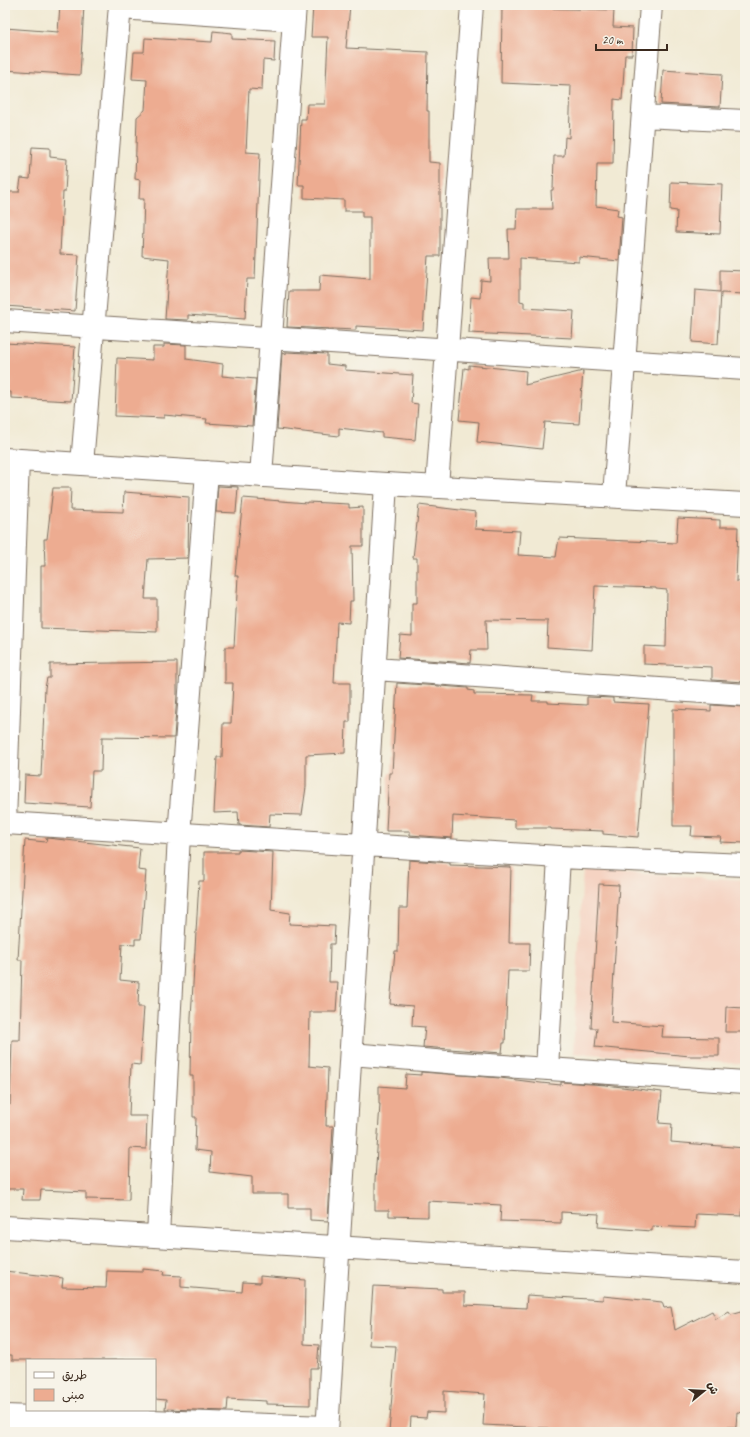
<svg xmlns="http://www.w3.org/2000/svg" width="750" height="1437" font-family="Caveat,'Playpen Sans Arabic',sans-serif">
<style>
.built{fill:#f5d3c2}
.building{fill:#edac91}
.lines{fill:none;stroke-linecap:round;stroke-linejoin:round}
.minor-casing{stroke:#7b6d5e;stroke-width:24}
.minor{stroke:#fff;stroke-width:22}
</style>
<rect width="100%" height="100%" fill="#f7f3e8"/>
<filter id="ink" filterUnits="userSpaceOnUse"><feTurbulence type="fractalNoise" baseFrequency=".025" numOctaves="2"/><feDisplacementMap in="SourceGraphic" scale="8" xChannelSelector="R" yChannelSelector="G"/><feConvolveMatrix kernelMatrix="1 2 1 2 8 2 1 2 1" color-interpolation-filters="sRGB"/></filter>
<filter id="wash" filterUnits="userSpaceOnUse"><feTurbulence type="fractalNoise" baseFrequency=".012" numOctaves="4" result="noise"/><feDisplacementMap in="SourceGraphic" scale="16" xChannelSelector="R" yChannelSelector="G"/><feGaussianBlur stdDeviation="0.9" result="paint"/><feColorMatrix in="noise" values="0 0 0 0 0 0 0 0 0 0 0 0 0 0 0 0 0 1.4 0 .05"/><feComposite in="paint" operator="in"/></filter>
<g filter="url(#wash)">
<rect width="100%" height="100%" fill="#f1ead4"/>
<path class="built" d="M583 870 745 880V1064L573 1053Z"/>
<g id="blocks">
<path class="building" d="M60 5H84L80 75 5 70V28L58 32Z
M313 5H350L346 48 428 52 427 111H429V162L440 163V256H428L423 330 356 326V330L287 327 289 291H319L320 275 370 279V217H362V211H344V200L304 198V185H298L301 119H306L307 104H325L328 37H311Z
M502 6 534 7V8L614 10 613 27 633 28 632 55H625L622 100 614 99 613 164H597L596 206 618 209 617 216 622 217 619 261 579 257V262L520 258V301L524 302V308L574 311 572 338 469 333 471 297 480 298 481 280 490 281 489 258H509L508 229H516L517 209H552L551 190H553L554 156H564L565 137 569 138 571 86 501 83Z
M213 31 232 33V39L275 41 274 61 263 60 262 90 249 89 246 152 260 153 255 279H247L245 319 188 315V320L165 319 169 259 142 256 144 199H139L140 180 135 179 137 117 145 110 147 80 132 79 134 52H144L145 38 212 42Z
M663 70 722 74 720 107 661 104Z
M32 147 50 148V157L67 159 65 192H63L60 254 79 255 75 311 5 306V201H7V192H19L21 178 30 179Z
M671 182 722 184 720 234 676 232 677 211 670 210Z
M720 270 745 271V294L721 293 718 344 692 342 695 290 720 292Z
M5 343 75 347 71 401 11 398V392H5Z
M164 344 186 345V359L223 364 222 376 256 379 252 426 206 423 207 419 164 415V418L115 416 117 358 153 360V347H164Z
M286 352 327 354V364L345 366V370L413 375 411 403 418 404 415 440 382 437V433L339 428V436L277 429 282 353 286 354Z
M469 365 526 371 525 385 583 371 579 424 545 422 542 449 477 442 479 422 459 420 464 368 469 369Z
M218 486 238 487 236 513 216 512Z
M53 488H71L70 510 123 512 124 492 189 497 188 558 148 559 145 599H157V632L41 628V566H45L44 539H47Z
M243 498 307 503V502L349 504V508L363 507V546H352L353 601H350L349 623 337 622 334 683H350V722H346L345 753 306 755V787L302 815 270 814 269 827 239 825 238 812 214 813 217 757H222L223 723H231L233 683H225V647H234L238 576H235Z
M419 505 476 512 475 529 520 531 518 555 556 557 559 538 676 543 678 518 720 520V527H738L736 581 745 582V682L712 680V667L644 664V646L666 647 667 590 656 589V588L595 586 592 650 547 647 548 621 486 620 487 650H471L470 663 398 658 400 635 412 636V603H417V558H413Z
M177 662V695L174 738 102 737 101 771H92L90 807 24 803 25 775 41 776 45 688 47 678H50V664Z
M397 683 468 688V690L474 691V694L533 695 532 701H548V703L587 705V697L613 698V702L649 704 638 837 603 834V831L551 829V828H515V820L453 816 452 838 410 835V831H386L389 773H392Z
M711 705 745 707V843L720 842 721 837 691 836 692 826H673V709L711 711Z
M47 838 140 848 138 870 146 871 141 939H135V945L122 944 120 980 139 982 138 1007H144L140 1065 131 1064 129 1116H147L146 1149 130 1148 129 1200 86 1199V1192L41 1190 40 1200H22L23 1189H5V1137L7 1104 10 1105 12 1040H20L22 960H18L25 840 46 842Z
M238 850 273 852 271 910 290 913 289 924 335 926 334 944H330L329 982H338L336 1012H310L309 1066 328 1068 326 1126H333L328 1221 310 1220V1208H288V1194H252V1177L210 1172 211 1152 195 1150 196 1117H193V1076H190L191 1018 199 881H204V852H238Z
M409 860 450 863V865L511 867 509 943H530L529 971H508L505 1043H503L502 1053 423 1047 425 1027 412 1026 413 1006 390 1004 395 951H398L399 908H407Z
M599 884 619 885 611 1022 663 1026 662 1037 719 1038V1056H690L595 1047 597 1028H591Z
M726 1007 745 1008V1032H725Z
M421 1072 500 1078 541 1083 561 1085V1082L606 1085 662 1092 659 1123 672 1124 671 1142 745 1148 742 1216 696 1214 695 1228 652 1226V1231L598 1227 599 1214 561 1212V1223L500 1221 501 1205 428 1201V1217L389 1216V1210H375V1180L380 1104H379V1086L405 1088 406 1074 421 1075Z
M143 1269 164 1271 163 1275 181 1276V1287L242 1292 243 1282 260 1283V1276L305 1280 304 1344 319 1345 317 1368H310V1405L266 1404V1401L228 1399 227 1411 165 1409 166 1400 155 1399V1360H12V1355H5V1271L63 1278 62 1287 106 1288 107 1271 143 1272Z
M373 1286 442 1289V1292H465V1305L526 1308 527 1295 603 1300V1296L662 1302 664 1308 671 1307 675 1330 712 1311 716 1319 729 1311 731 1314 745 1310V1413L737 1412 736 1427H719V1432H576L548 1430V1428L483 1425 485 1394 444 1391V1413L427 1412 426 1418 411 1417 410 1432H389L396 1346 369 1345Z"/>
</g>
</g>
<g filter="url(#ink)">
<use href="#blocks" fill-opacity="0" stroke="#7b6d5e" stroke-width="1"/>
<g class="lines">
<defs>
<path id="minor" d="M120 8 294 20
M643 116 745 121
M5 321 745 369
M5 459 386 484 745 504
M82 464 120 5
M261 476 295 5
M437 487 472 5
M614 496 651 5
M375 669 745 695
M5 822 18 460
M5 823 559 857 745 865
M351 1054 459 1063 745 1082
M547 1069 559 857
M5 1227 745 1272
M158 1236 179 835 207 472
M5 1416 327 1427
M327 1432 386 484"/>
</defs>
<use href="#minor" class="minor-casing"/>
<use href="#minor" class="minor"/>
</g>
</g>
<rect width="750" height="1437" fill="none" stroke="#f7f3e8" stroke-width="20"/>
<rect x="26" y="1359" width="130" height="52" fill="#f7f3e8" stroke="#aca397"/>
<rect x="34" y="1372" width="20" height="6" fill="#ffffff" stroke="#aca397"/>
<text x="62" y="1379" font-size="12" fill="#3b2a1e">طريق</text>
<rect x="34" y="1389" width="20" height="12" fill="#edac91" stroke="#aca397"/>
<text x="62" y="1399" font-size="12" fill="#3b2a1e">مبنى</text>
<g transform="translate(704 1391) rotate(72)" stroke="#f7f3e8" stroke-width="3" paint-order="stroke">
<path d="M0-3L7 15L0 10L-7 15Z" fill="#3b2a1e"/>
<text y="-6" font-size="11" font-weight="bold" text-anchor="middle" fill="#3b2a1e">ش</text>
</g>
<path d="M596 44v6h71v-6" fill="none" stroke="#3b2a1e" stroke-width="2"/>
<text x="602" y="44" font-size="12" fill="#3b2a1e" stroke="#f7f3e8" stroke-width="3" paint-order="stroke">20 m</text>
</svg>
